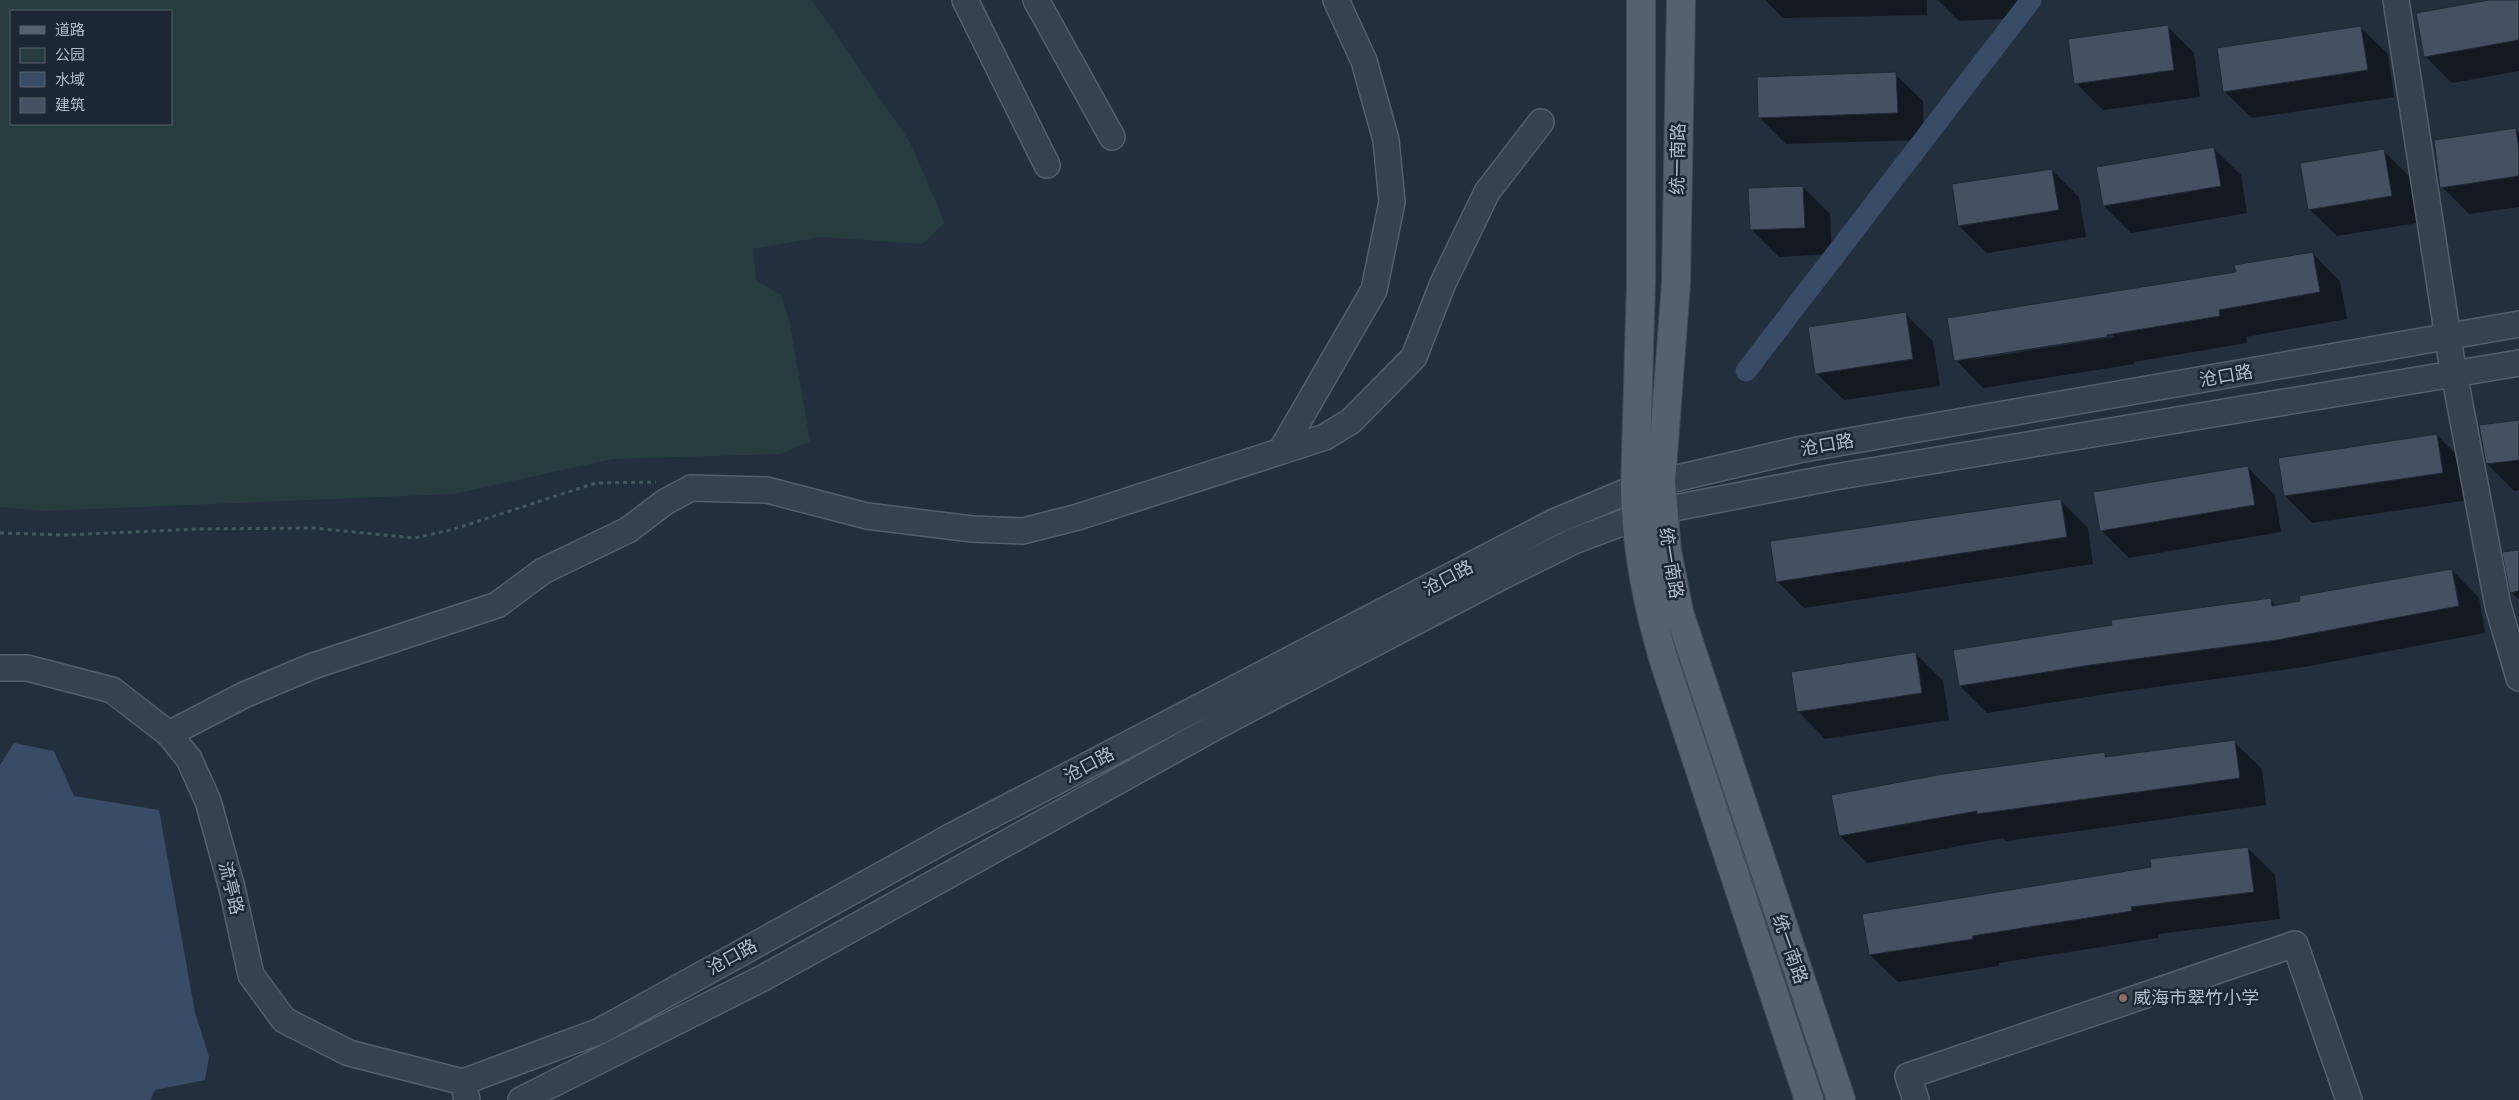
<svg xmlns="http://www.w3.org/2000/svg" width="2519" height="1100" font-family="Rubik,'Noto Sans SC',sans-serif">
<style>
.green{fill:#263c3f;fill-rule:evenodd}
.water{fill:#394c67}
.shadow{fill:#0007;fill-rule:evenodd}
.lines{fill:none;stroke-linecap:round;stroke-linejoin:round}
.canal{stroke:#394c67;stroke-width:21}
.building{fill:#455162;stroke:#1f2835}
.minor-casing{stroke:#565f6c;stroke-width:28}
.major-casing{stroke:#414a57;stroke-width:30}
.path{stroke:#44595c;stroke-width:3;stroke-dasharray:4 4;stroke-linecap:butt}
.minor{stroke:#38414e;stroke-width:25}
.major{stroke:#56606e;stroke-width:28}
.education-dot{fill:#8d6e63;stroke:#1d2633;stroke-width:2}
.labels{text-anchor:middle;stroke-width:5;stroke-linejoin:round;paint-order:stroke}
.street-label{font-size:18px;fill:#b4bcc9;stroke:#1d2633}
.poi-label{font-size:18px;fill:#b4bcc9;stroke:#1d2633;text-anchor:start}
</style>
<rect width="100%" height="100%" fill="#242f3e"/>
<path class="green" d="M0 0H812L910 142 945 223 922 244 821 237 753 249 756 280 781 295 790 323 810 441 781 454 613 459 454 494 43 511 0 507ZM11 11H171V124H11Z"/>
<path class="water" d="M14 743 54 751 74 796 159 810 195 1013 209 1057 205 1080 155 1090 150 1100H0V765Z"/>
<path class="shadow" d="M1765 0H1927V15L1783 18Z
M1938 0H2020L2021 18 1959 21Z
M2497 0H2519V71L2452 83 2425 56Z
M2167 26 2194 53 2200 97 2103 110 2076 83Z
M2360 27 2388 54 2394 97 2252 118 2224 91Z
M1895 74 1923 101 1924 140 1786 144 1759 117Z
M2515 130 2519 133V207L2469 214 2442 187Z
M2213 148 2241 175 2247 213 2131 233 2104 206Z
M2383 150 2411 178 2418 223 2337 236 2309 209Z
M2052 170 2079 197 2086 237 1987 253 1959 226Z
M1803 187 1830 214 1832 254 1779 257 1752 230Z
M2313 254 2340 281 2347 319 2246 337 2247 343 2134 362V364L1983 388 1956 360 2237 273ZM2113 335 2114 337 1976 359V356Z
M1905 314 1933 341 1940 386 1844 400 1816 373Z
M2519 421V490L2514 491 2487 464Z
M2437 435 2464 462 2469 500 2312 523 2285 496Z
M2248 468 2275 495 2281 532 2129 558 2101 530Z
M2061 501 2088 528 2093 564 1804 608 1777 581Z
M2519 551V600L2511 592Z
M2452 570 2479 598 2485 633 2304 667 2119 692 1987 713 1960 686 2270 600 2277 606Z
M1916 654 1943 681 1949 720 1825 739 1798 711Z
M2234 742 2262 769 2266 805 2006 841 2003 838 1867 863 1840 836 2104 753 2109 758Z
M2248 848 2275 875 2280 919 2158 934V938L1999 963V966L1898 982 1870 955 2152 868Z"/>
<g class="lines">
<path class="canal" d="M1746 371 2031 0"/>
</g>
<path class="building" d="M2489 0H2519V40L2424 57 2416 13Z
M2168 25 2174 70 2074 84 2068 39Z
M2361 26 2368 70 2223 92 2217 48Z
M1896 72 1898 113 1758 118 1757 77Z
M2516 128 2519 151V176L2440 188 2434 140Z
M2214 147 2221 186 2103 206 2096 167Z
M2384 149 2392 196 2308 210 2300 163Z
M2052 169 2059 210 1958 226 1952 184Z
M1803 186 1805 228 1750 230 1748 188Z
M2313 252 2320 292 2219 310 2220 316 2107 335V337L1954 361 1947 318 2236 272 2234 265Z
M1906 312 1913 359 1815 374 1808 327Z
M2519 420V460L2486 464 2479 425Z
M2437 434 2443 473 2284 496 2278 458Z
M2248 466 2255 505 2100 531 2093 492Z
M2061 499 2067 537 1776 582 1770 541Z
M2519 550V591L2510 593 2502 552Z
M2452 569 2459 606 2277 640 2091 665 1959 686 1953 650 2112 625 2111 620 2271 598 2272 606 2300 601 2299 596Z
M1916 652 1922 693 1797 712 1791 672Z
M2235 740 2240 778 1977 814V811L1839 836 1831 795 1943 774 2105 752V757Z
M2248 847 2254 892 2131 907 2132 911 1972 936 1973 939 1869 955 1862 914 2151 867 2150 859Z"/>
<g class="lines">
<defs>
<path id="minor" d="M965 0 1047 165
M1036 0 1112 137
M2396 0 2451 357 2498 606 2519 678
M1281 451 1374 290 1392 202 1386 140 1364 61 1336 0
M0 668H27L112 690 169 734 189 759 208 801 232 888 251 975 284 1020 349 1053 463 1082 467 1100
M169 734 244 695 313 666 497 605 543 571 628 530 665 502 691 488 767 490 867 516 972 529 1023 531 1078 517 1325 437 1351 421 1414 357 1443 283 1487 192 1541 122
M463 1082 600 1031 952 836 1554 522 1635 488 1798 450 2519 324
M521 1100 763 978 1219 725 1501 577 1574 541 1635 518 1664 510 1835 477 2519 363
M1916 1100 1908 1076 2295 944 2349 1100"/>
<path id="major" d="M1641 0V282L1635 488C1636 548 1647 604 1664 661L1809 1100
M1681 0 1676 283 1661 482 1667 551 1679 612 1841 1100"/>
</defs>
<use href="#minor" class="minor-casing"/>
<use href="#major" class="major-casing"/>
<path class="path" d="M0 533 65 535 199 529 314 528 414 538 451 530 596 483 656 482"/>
<use href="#minor" class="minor"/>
<use href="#major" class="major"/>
</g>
<circle class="education-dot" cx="2123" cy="998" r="5"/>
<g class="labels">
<g class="street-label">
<text transform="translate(1678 159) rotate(-89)" y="6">统一南路</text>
<text transform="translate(2226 376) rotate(-10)" y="6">沧口路</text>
<text transform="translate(1827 445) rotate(-10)" y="6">沧口路</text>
<text transform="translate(1671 563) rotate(81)" y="6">统一南路</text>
<text transform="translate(1448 578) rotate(-28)" y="6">沧口路</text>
<text transform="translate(1089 765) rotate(-28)" y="6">沧口路</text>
<text transform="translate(231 888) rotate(76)" y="6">流亭路</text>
<text transform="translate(1790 949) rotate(71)" y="6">统一南路</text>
<text transform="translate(732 957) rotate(-29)" y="6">沧口路</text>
</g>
<g class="poi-label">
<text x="2133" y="1004">威海市翠竹小学</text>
</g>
</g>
<rect x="10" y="10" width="162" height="115" fill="#1d2633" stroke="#59626f"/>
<rect x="20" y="26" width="25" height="8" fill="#56606e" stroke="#59626f"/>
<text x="55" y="35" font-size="15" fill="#b4bcc9">道路</text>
<rect x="20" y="48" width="25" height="15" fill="#263c3f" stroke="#59626f"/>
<text x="55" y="60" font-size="15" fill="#b4bcc9">公园</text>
<rect x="20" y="72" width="25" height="15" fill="#394c67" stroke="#59626f"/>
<text x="55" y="85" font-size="15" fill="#b4bcc9">水域</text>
<rect x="20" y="98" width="25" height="15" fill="#455162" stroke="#59626f"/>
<text x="55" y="110" font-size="15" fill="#b4bcc9">建筑</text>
</svg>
